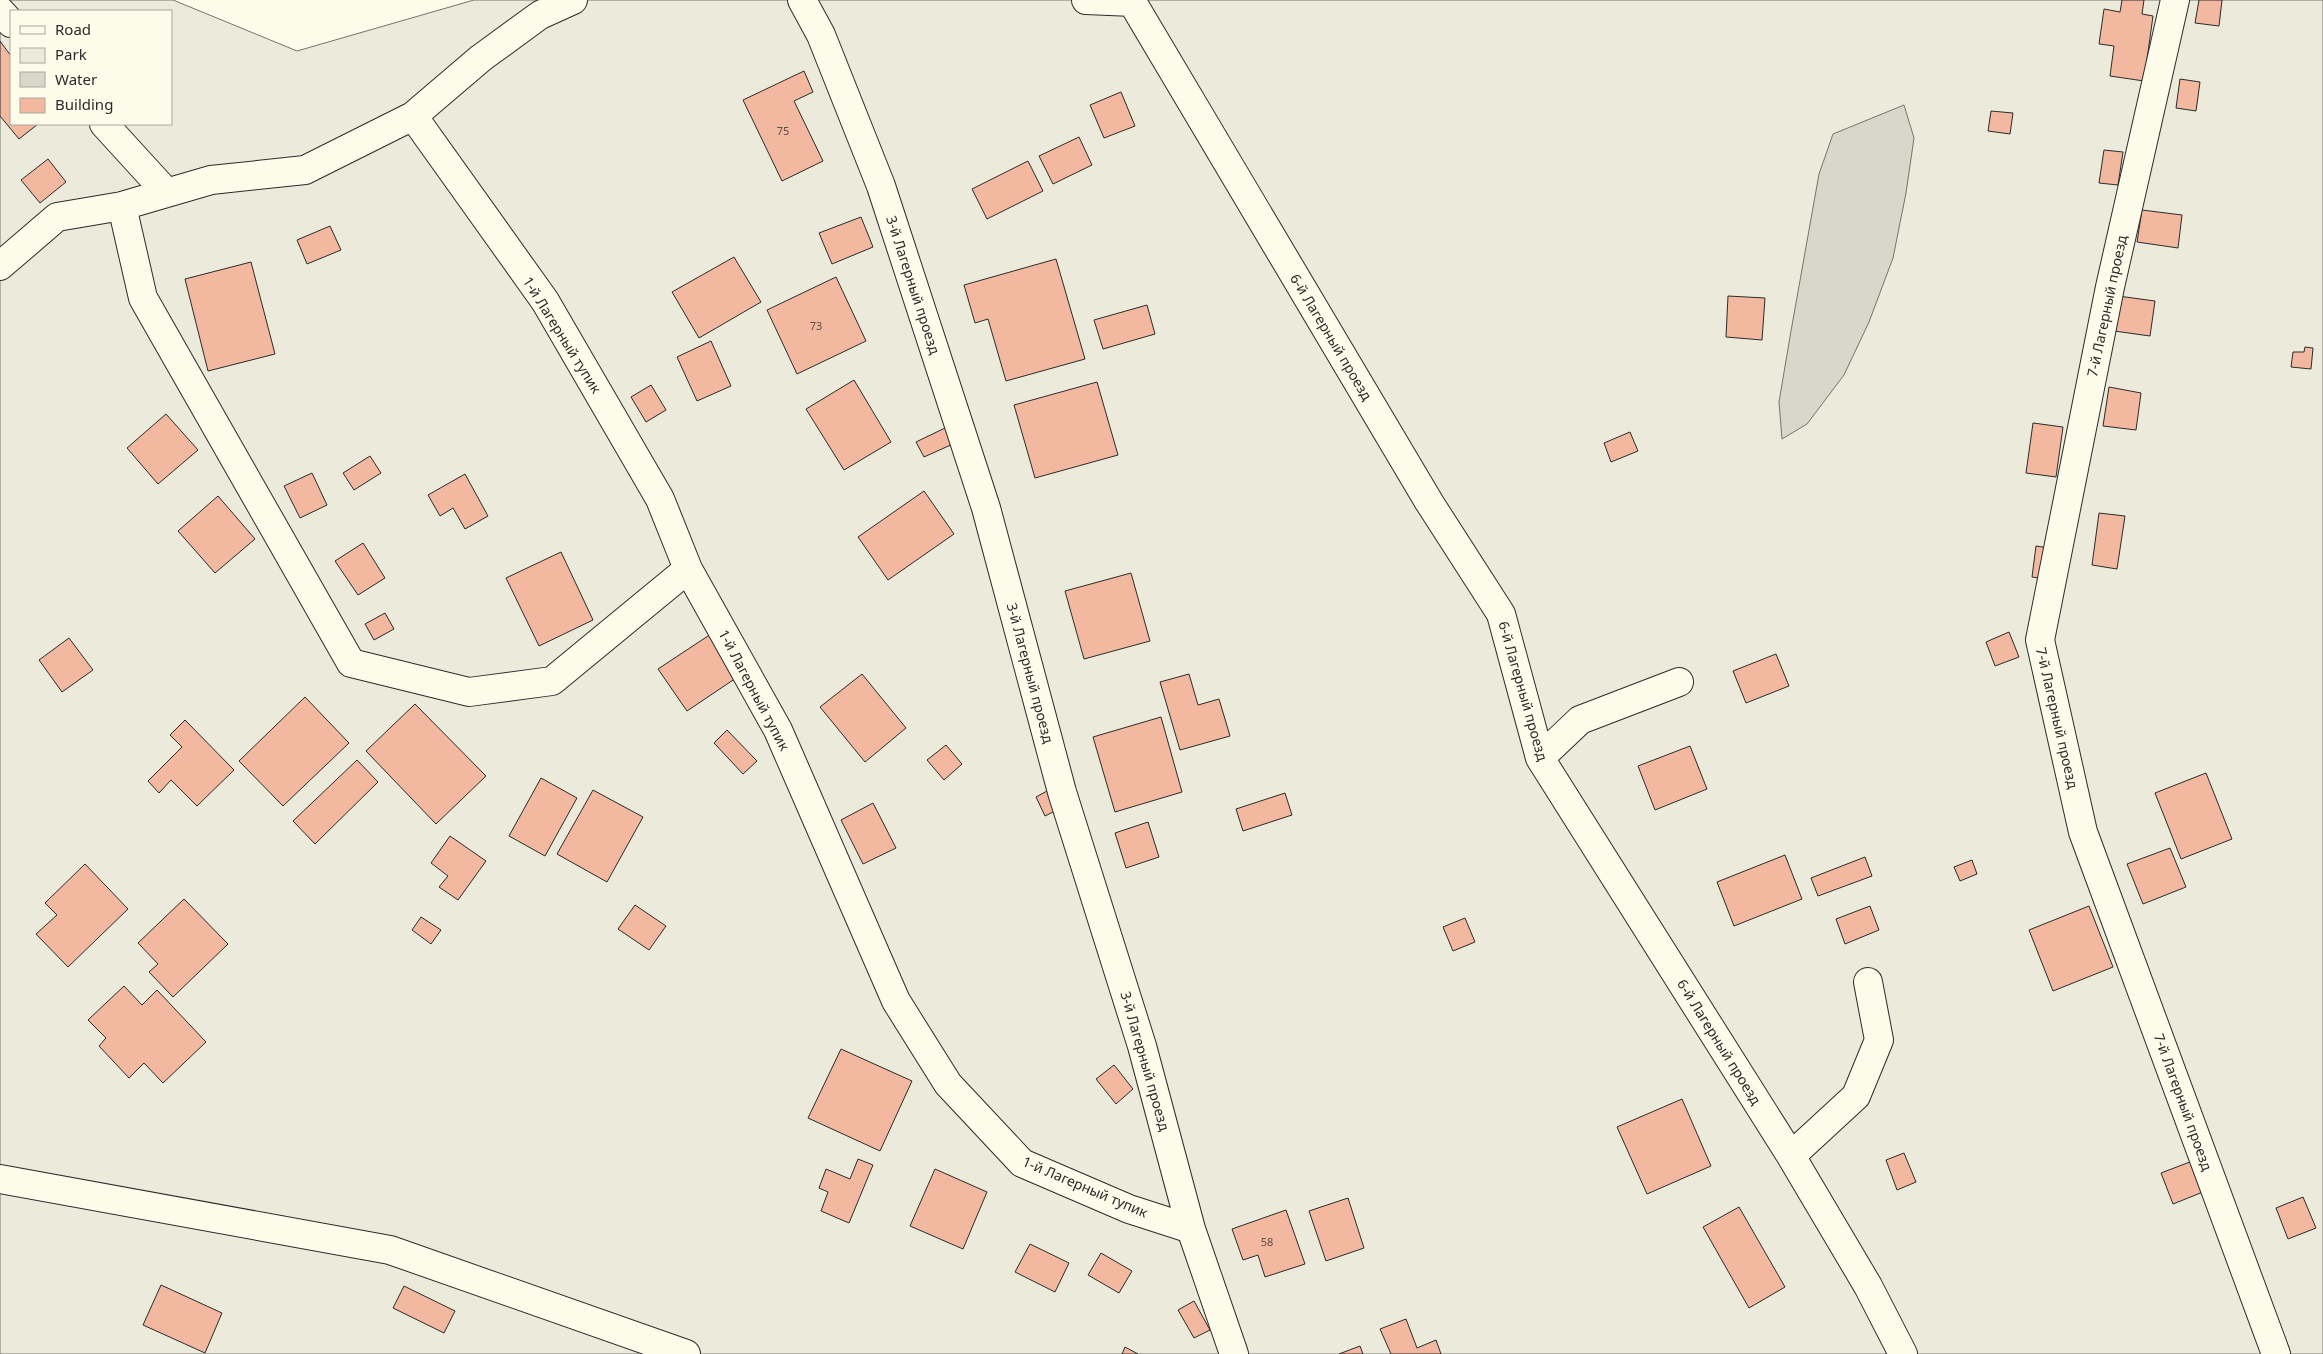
<svg xmlns="http://www.w3.org/2000/svg" width="2323" height="1354" font-family="'Noto Sans',sans-serif">
<style>
.green{fill:#ecebdb;stroke:#74746e;fill-rule:evenodd}
.water{fill:#d8d7c9;stroke:#74746e}
.building{fill:#f2b8a0;stroke:#2b2b2b}
.lines{fill:none;stroke-linecap:round;stroke-linejoin:round}
.minor-casing{stroke:#2b2b2b;stroke-width:30}
.minor{stroke:#fdfbea;stroke-width:28}
.labels{text-anchor:middle;stroke-width:4;stroke-linejoin:round;paint-order:stroke}
.number-label{font-size:11px;fill:#5d4e48}
.street-label{font-size:14px;fill:#2b2b2b;stroke:#fdfbea}
</style>
<rect width="100%" height="100%" fill="#fdfbea"/>
<path class="green" d="M0 0H173L297 51 474 0H2323V1354H0ZM11 11H171V124H11Z"/>
<path class="water" d="M1904 105 1914 138 1906 193 1893 258 1869 322 1844 375 1807 424 1782 439 1779 402 1791 331 1819 174 1833 134Z"/>
<path class="building" d="M2122 0H2144L2142 14 2153 16 2144 81 2110 76 2114 46 2099 44 2104 9 2120 12Z
M2199 0H2222L2219 26 2195 23Z
M0 41 11 56V124H38L19 139 0 116Z
M804 71 813 92 794 101 823 161 782 181 743 100Z
M2180 79 2200 82 2196 111 2176 108Z
M1121 92 1135 126 1104 138 1090 105Z
M1991 111 2013 113 2010 134 1988 131Z
M1079 137 1092 165 1053 184 1039 156Z
M2104 150 2123 152 2118 185 2099 183Z
M48 159 66 182 40 203 21 180Z
M1028 161 1043 191 987 219 972 189Z
M2142 210 2182 215 2178 248 2137 242Z
M861 217 873 247 832 264 819 233Z
M330 226 341 250 307 264 297 240Z
M734 257 761 302 699 338 672 292Z
M1056 259 1085 359 1006 381 988 319 975 323 964 285Z
M251 262 275 354 208 371 185 279Z
M836 277 866 341 797 374 767 310Z
M1728 296 1765 298 1762 340 1726 337Z
M2118 296 2155 301 2150 336 2114 331Z
M1147 305 1155 334 1103 349 1094 320Z
M711 341 731 386 697 401 677 357Z
M2305 347 2313 348 2311 369 2291 367 2293 352H2304Z
M854 380 891 442 844 470 806 409Z
M1097 382 1118 455 1035 478 1014 405Z
M651 385 666 410 646 422 631 397Z
M2109 387 2141 393 2136 430 2103 426Z
M166 414 198 450 158 484 127 448Z
M2033 423 2063 427 2056 477 2026 473Z
M945 428 953 444 924 457 916 442Z
M1630 432 1638 451 1611 462 1604 443Z
M370 456 381 473 354 490 343 473Z
M312 473 327 505 300 518 284 486Z
M465 474 488 516 465 529 453 508 440 516 428 495Z
M924 491 954 534 888 580 858 537Z
M218 496 255 539 215 573 178 531Z
M2099 513 2125 516 2117 569 2092 565Z
M363 543 385 578 358 595 335 561Z
M2036 546 2049 548 2045 579 2032 577Z
M561 552 593 620 539 646 506 578Z
M1131 573 1150 641 1084 659 1065 591Z
M385 613 394 629 374 640 365 624Z
M714 632 742 674 687 711 658 669Z
M2009 632 2019 657 1995 666 1986 642Z
M69 638 93 670 62 692 39 660Z
M1776 654 1789 686 1746 703 1733 671Z
M862 674 906 728 865 762 820 707Z
M1189 674 1198 705 1219 699 1230 736 1180 750 1160 682Z
M305 697 349 743 283 806 239 761Z
M415 704 486 776 436 824 366 751Z
M1161 717 1182 792 1115 812 1093 737Z
M185 720 234 770 197 806 171 780 159 793 148 781 182 747 170 735Z
M727 730 757 761 743 774 714 743Z
M946 745 962 764 944 780 927 760Z
M1690 746 1707 789 1655 810 1638 766Z
M357 760 378 782 315 844 293 821Z
M2206 773 2232 839 2181 859 2155 793Z
M541 778 577 798 545 856 509 836Z
M593 790 643 817 607 882 557 854Z
M1047 791 1057 810 1045 816 1036 797Z
M1285 793 1292 815 1243 831 1236 809Z
M873 803 896 848 863 864 841 820Z
M1148 822 1159 857 1126 868 1115 833Z
M450 836 486 861 458 900 439 887 448 876 431 863Z
M2170 848 2186 887 2143 904 2127 864Z
M1785 855 1802 899 1734 926 1717 882Z
M1865 857 1872 876 1818 896 1811 878Z
M1972 860 1977 874 1960 881 1954 867Z
M85 864 128 909 68 967 36 934 57 915 45 903Z
M184 899 228 944 173 997 149 972 158 964 138 943Z
M635 905 666 926 649 950 618 929Z
M1870 906 1879 930 1845 944 1836 919Z
M2089 906 2113 967 2053 991 2029 930Z
M421 917 441 930 431 944 412 930Z
M1465 918 1475 942 1453 951 1443 927Z
M124 986 142 1005 157 990 206 1042 163 1083 144 1063 129 1078 99 1046 106 1038 88 1020Z
M841 1049 912 1081 880 1151 808 1118Z
M1114 1065 1133 1089 1116 1104 1096 1079Z
M1682 1099 1711 1166 1647 1194 1617 1127Z
M1904 1153 1916 1182 1897 1190 1886 1160Z
M858 1159 873 1165 849 1223 821 1211 828 1192 819 1188 826 1169 850 1179Z
M2195 1160 2208 1190 2173 1204 2161 1173Z
M935 1169 987 1192 963 1249 910 1226Z
M2303 1197 2316 1228 2288 1239 2276 1208Z
M1348 1198 1364 1248 1326 1261 1309 1211Z
M1739 1207 1785 1287 1749 1308 1703 1227Z
M1286 1210 1305 1264 1265 1277 1258 1255 1243 1260 1232 1229Z
M1030 1244 1069 1263 1055 1292 1015 1272Z
M1101 1253 1132 1271 1119 1293 1088 1275Z
M161 1285 222 1313 205 1353 143 1325Z
M404 1286 455 1311 444 1333 393 1308Z
M1194 1301 1210 1330 1194 1338 1178 1310Z
M1406 1319 1417 1348 1436 1340 1441 1354H1391L1380 1329Z
M1360 1346 1363 1354H1339Z
M1125 1347 1138 1354H1122Z"/>
<g class="lines">
<defs>
<path id="minor" d="M802 0 821 35 881 186 986 508 1062 792 1142 1046 1191 1229 1234 1354
M1086 0 1133 2
M1131 0 1429 502 1501 614 1540 758 1791 1156 1868 1286 1903 1354
M2175 0 2110 287 2040 640 2083 832 2276 1354
M0 11 11 23
M413 116 545 301 660 499 688 569 778 730 896 1001 948 1084 1022 1163 1129 1209 1191 1229
M104 124 167 193
M122 206 143 298 351 663 469 692 552 681 688 569
M0 266 57 217 122 206 211 180 305 170 413 116 481 58 540 15 573 0
M1540 758 1580 720 1679 682
M1791 1156 1856 1096 1879 1040 1868 982
M0 1179 390 1250 686 1354"/>
</defs>
<use href="#minor" class="minor-casing"/>
<use href="#minor" class="minor"/>
</g>
<g class="labels">
<g class="number-label">
<text x="783" y="135">75</text>
<text x="816" y="330">73</text>
<text x="1267" y="1246">58</text>
</g>
<g class="street-label">
<text transform="translate(913 285) rotate(72)" y="5">3-й Лагерный проезд</text>
<text transform="translate(2107 306) rotate(-78)" y="5">7-й Лагерный проезд</text>
<text transform="translate(562 335) rotate(58)" y="5">1-й Лагерный тупик</text>
<text transform="translate(1331 337) rotate(59)" y="5">6-й Лагерный проезд</text>
<text transform="translate(1030 673) rotate(75)" y="5">3-й Лагерный проезд</text>
<text transform="translate(754 690) rotate(62)" y="5">1-й Лагерный тупик</text>
<text transform="translate(1523 691) rotate(74)" y="5">6-й Лагерный проезд</text>
<text transform="translate(2057 718) rotate(77)" y="5">7-й Лагерный проезд</text>
<text transform="translate(1719 1042) rotate(58)" y="5">6-й Лагерный проезд</text>
<text transform="translate(1145 1061) rotate(74)" y="5">3-й Лагерный проезд</text>
<text transform="translate(2183 1102) rotate(70)" y="5">7-й Лагерный проезд</text>
<text transform="translate(1085 1187) rotate(23)" y="5">1-й Лагерный тупик</text>
</g>
</g>
<rect x="10" y="10" width="162" height="115" fill="#fdfbea" stroke="#a9a89e"/>
<rect x="20" y="26" width="25" height="8" fill="#fdfbea" stroke="#a9a89e"/>
<text x="55" y="35" font-size="15" fill="#2b2b2b">Road</text>
<rect x="20" y="48" width="25" height="15" fill="#ecebdb" stroke="#a9a89e"/>
<text x="55" y="60" font-size="15" fill="#2b2b2b">Park</text>
<rect x="20" y="72" width="25" height="15" fill="#d8d7c9" stroke="#a9a89e"/>
<text x="55" y="85" font-size="15" fill="#2b2b2b">Water</text>
<rect x="20" y="98" width="25" height="15" fill="#f2b8a0" stroke="#a9a89e"/>
<text x="55" y="110" font-size="15" fill="#2b2b2b">Building</text>
</svg>
